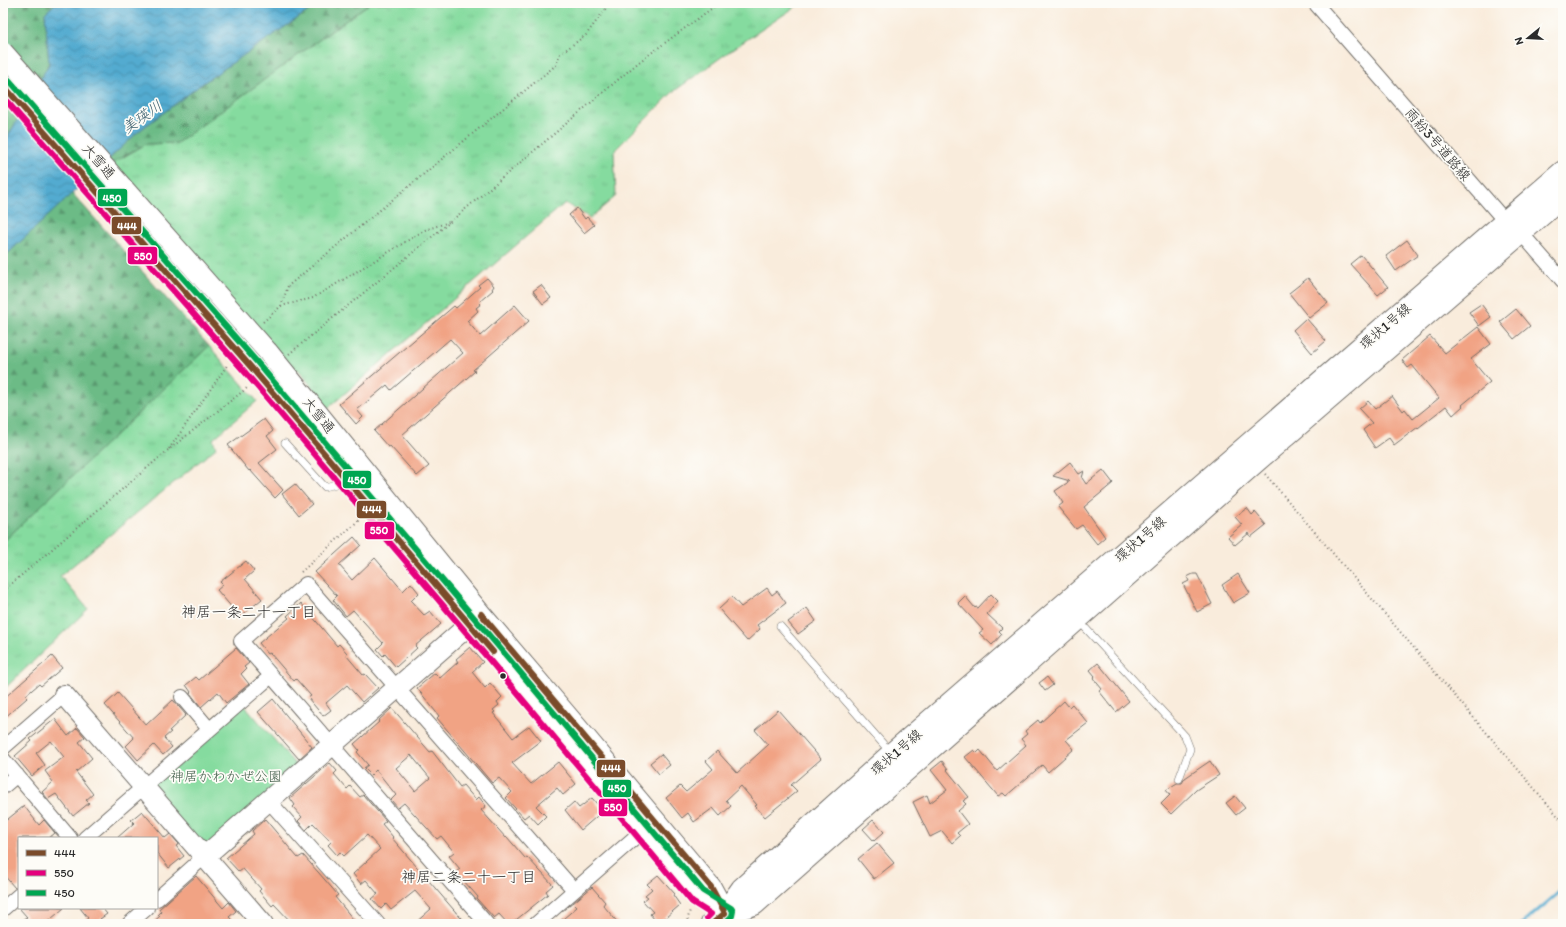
<svg xmlns="http://www.w3.org/2000/svg" width="1566" height="927" font-family="Itim,'Klee One',sans-serif">
<style>
.grass{fill:url(#grass-tufts);stroke:#588365}
.forest{fill:url(#forest-firs);stroke:#4c7358}
.green{fill:#85db9f;stroke:#588365}
.water{fill:url(#water-waves);stroke:#3f6b7e}
.lines{fill:none;stroke-linecap:round;stroke-linejoin:round}
.stream{stroke:#53abd0;stroke-width:3.5}
.building{fill:#f1a384;fill-rule:evenodd}
.lane-casing{stroke:#736f69;stroke-width:8}
.street-casing{stroke:#736f69;stroke-width:16}
.secondary-casing{stroke:#736f69;stroke-width:22}
.primary-casing{stroke:#736f69;stroke-width:24}
.path{stroke:#736f69;stroke-width:2;stroke-dasharray:1 3;stroke-linecap:butt}
.lane{stroke:#fff;stroke-width:7}
.street{stroke:#fff;stroke-width:14}
.secondary{stroke:#fff;stroke-width:20}
.primary{stroke:#fff;stroke-width:22}
.secondary-bridge-casing{stroke:#736f69;stroke-width:22;stroke-linecap:butt}
.secondary-bridge{stroke:#fff;stroke-width:20}
.bus-1-casing{stroke:#fdfcf7;stroke-width:9}
.bus-2-casing{stroke:#fdfcf7;stroke-width:9}
.bus-3-casing{stroke:#fdfcf7;stroke-width:9}
.bus-1{stroke:#7a4b2a;stroke-width:6}
.bus-2{stroke:#e5007d;stroke-width:6}
.bus-3{stroke:#00a651;stroke-width:6}
.bus-dot{fill:#2b2b2b;stroke:#fdfcf7;stroke-width:1.5}
.labels{text-anchor:middle;stroke-width:3.5;stroke-linejoin:round;paint-order:stroke}
.street-label{font-size:14px;fill:#2b2b2b;stroke:#fdfcf7}
.park-label{font-size:14px;fill:#46604e;stroke:#fdfcf7}
.water-label{font-size:15px;font-style:italic;fill:#3b5e6d;stroke:#fdfcf7}
.neighbourhood-label{font-size:15px;fill:#2b2b2b;stroke:#fdfcf7}
.line-badge{stroke:#fdfcf7;stroke-width:1.5}
.badge-label{font-size:11px;text-anchor:middle;font-weight:bold;fill:#fff}
</style>
<defs>
<pattern id="grass-tufts" width="24" height="20" patternUnits="userSpaceOnUse"><rect width="24" height="20" fill="#85db9f"/><path d="M3 7l-1-3M5 7V3M7 7l1-3M15 17l-1-3M17 17v-4M19 17l1-3" fill="none" stroke="#73bc89"/></pattern>
<pattern id="forest-firs" width="22" height="20" patternUnits="userSpaceOnUse"><rect width="22" height="20" fill="#6cbb86"/><path d="M5 1l3.5 6h-7zM16 11l3.5 6h-7z" fill="#59986e"/></pattern>
<pattern id="water-waves" width="16" height="10" patternUnits="userSpaceOnUse"><rect width="16" height="10" fill="#53abd0"/><path d="M0 5q4-4 8 0t8 0" fill="none" stroke="#458ba9"/></pattern>
</defs>
<rect width="100%" height="100%" fill="#fdfcf7"/>
<filter id="ink" filterUnits="userSpaceOnUse"><feTurbulence type="fractalNoise" baseFrequency=".025" numOctaves="2"/><feDisplacementMap in="SourceGraphic" scale="8" xChannelSelector="R" yChannelSelector="G"/><feConvolveMatrix kernelMatrix="1 2 1 2 8 2 1 2 1" color-interpolation-filters="sRGB"/></filter>
<filter id="wash" filterUnits="userSpaceOnUse"><feTurbulence type="fractalNoise" baseFrequency=".012" numOctaves="4" result="noise"/><feDisplacementMap in="SourceGraphic" scale="16" xChannelSelector="R" yChannelSelector="G"/><feGaussianBlur stdDeviation="0.9" result="paint"/><feColorMatrix in="noise" values="0 0 0 0 0 0 0 0 0 0 0 0 0 0 0 0 0 1.4 0 .05"/><feComposite in="paint" operator="in"/></filter>
<g filter="url(#wash)">
<rect width="100%" height="100%" fill="#f9ecdc"/>
<path class="grass" d="M370 3H801L727 53 673 92 614 151 616 196 590 218 565 203 328 408 298 369 277 387 92 175 146 144 177 143Z
M209 346 257 401 213 439 216 448 60 576 88 609 3 690V542Z"/>
<path class="forest" d="M3 3H56L45 13 49 64 3 145Z
M320 3H370L177 143 146 144 92 175 139 131 203 83Z
M72 193 209 346 3 542V258Z"/>
<path class="green" d="M241 701 301 771 204 857 145 787Z"/>
<path class="water" d="M56 3H320L203 83 139 131 3 258V145L49 64 45 13Z"/>
<g class="lines">
<path class="stream" d="M1522 924 1563 889"/>
</g>
<g id="blocks">
<path class="building" d="M577 208 585 219 587 217 594 225 584 233 569 215Z
M1407 240 1418 255 1396 271 1386 256Z
M1361 255 1388 287 1378 295 1350 264Z
M487 278 494 286 492 289 493 290 479 302 481 304 476 308 478 311 467 321 480 336 515 305 529 321 473 370 475 371 402 435 429 466 417 476 390 446 388 447 374 431 463 353 450 339 391 390 387 385 357 410 363 417 356 424 339 404 454 306 456 308 480 287 478 285Z
M1308 278 1328 303 1309 318 1289 293Z
M541 285 551 298 543 304 533 291Z
M1481 304 1491 317 1479 326 1469 312Z
M1516 309 1530 326 1514 339 1500 322Z
M1306 318 1326 341 1312 353 1293 330Z
M1478 327 1491 344 1471 359 1490 382 1462 405 1463 406 1453 415 1446 406 1418 428V427L1394 445 1389 438 1375 448 1363 430 1372 423 1359 409 1368 401 1375 409 1392 396 1403 411 1405 409 1413 419 1439 398 1412 365 1408 368 1402 360 1430 336 1445 353Z
M264 419 273 431 267 436 277 449 259 463 283 490 275 498 250 470 249 471 228 445Z
M1070 462 1079 474 1084 471 1082 478 1086 484 1103 470 1113 483 1084 507 1105 537 1097 544 1082 525 1076 529 1058 507 1063 503 1055 491 1070 481 1053 476Z
M295 484 312 504 299 515 282 494Z
M1247 508 1252 515 1255 512 1266 525 1251 537 1249 533 1235 545 1228 537 1242 525 1235 517Z
M354 537 361 545 339 565 352 580 375 558 403 591 411 583 419 593 411 601 424 615 430 611 441 624 415 646 417 648 396 667 385 654 383 656 377 649 383 643 353 610 346 616 333 600 337 596 315 572Z
M246 561 254 571 245 579 262 599 240 617 217 590 223 585 220 582Z
M1193 574H1197L1212 604 1197 612 1183 584 1189 581 1187 577Z
M1238 574 1250 593 1233 603 1222 585Z
M767 588 772 595 777 591 786 603 757 625 760 629 747 641 719 609 732 597 741 607Z
M991 594 998 601 987 614 1002 628 999 631 1002 634 992 645 979 633 983 630 958 603 965 596 975 608 976 607 978 608Z
M301 603 337 646 339 644 347 653 346 655 363 675 365 674 378 688 362 702 347 685 326 703 331 710 323 716 308 698 311 696 296 679 294 681 270 653 268 654 259 643 289 618 287 616Z
M807 608 816 621 798 634 788 622Z
M470 647 483 662 472 672 485 688 490 683 502 697 497 702 499 705 493 710 495 712 493 713 513 738 529 726 541 741 512 763 531 784 558 762 576 784 563 795 557 788 536 806 546 816 538 824 529 814 524 818 506 798 512 792 499 778 492 783 437 718 439 716 417 688 435 673 440 678 458 662 456 659Z
M236 648 249 663 244 667 246 669 241 674 249 684 226 703 218 692 201 707 190 693 191 692 186 685 196 677 199 680Z
M52 656 62 668 41 686 39 684 25 696 27 698 3 719V699Z
M1098 663 1129 701 1116 712 1099 691 1102 689 1093 678 1095 676 1090 670Z
M1047 677 1053 685 1045 691 1039 683Z
M118 693 146 725 173 700 186 715 169 731 171 732 164 738 172 747 163 755 154 745 138 760 126 746 134 738 105 705Z
M273 699 312 747 299 759 258 712Z
M1064 701 1069 707 1072 704 1088 723 1066 740 1074 749 1048 772 1042 765 1006 796 1003 793 998 796 965 757 974 750 977 753 980 750 997 771 1026 745 1021 739 1027 734 1025 731 1038 720 1040 723Z
M392 708 430 752 432 751 460 787 463 785 476 800 479 797 486 806 481 810 506 838 507 837 525 858 527 857 553 885 546 891 548 894 511 924H508L499 914 494 918 477 899 478 897 456 872 460 869 449 856 454 852 441 836 437 839 404 803 398 808 391 800 396 795 376 770 371 775 364 768 368 765 357 752 359 750 354 744 379 722 378 721ZM411 755 430 778 415 791 396 768Z
M778 710 821 759 791 785 797 791 765 817 755 806 757 805 741 786 726 800 731 806 720 816 713 808 694 822 688 813 682 818 666 798 680 786 686 792 713 769 706 761 717 751 737 773 768 745 755 730Z
M55 719 68 736 77 728 85 737 79 742 92 758 76 772 93 794 86 800 89 803 73 816 56 794 48 799 42 792 53 782 45 771 64 757 51 741 36 753 45 765 32 776 15 756 32 741 30 739Z
M661 754 670 765 659 774 650 763Z
M942 761 948 769 947 770 969 797 963 801 966 804 958 811 968 824 957 833 960 836 952 843 942 831 930 837 913 802 927 795 930 803 947 790 931 770Z
M1210 761 1219 775 1196 790 1171 814 1161 804 1170 795 1166 790 1177 783H1182L1185 778Z
M330 763 337 771 334 774 347 789 350 786 360 797 363 795 386 821 382 824 393 837 392 838 466 924H414L431 909 415 891 391 910 386 904 381 909 372 899 378 894 366 880 361 884 353 874 380 849 367 835 344 856 340 852 337 855 328 845 331 842 313 823 306 830 298 821 302 817 293 807 295 805 290 798Z
M1235 796 1245 808 1236 815 1226 803Z
M592 798 603 811 581 830 565 810 574 802 579 808Z
M24 806 39 825 44 820 55 833 49 838H19V887L15 888 3 874V823Z
M142 811 165 838 170 834 179 844 176 846 184 856 169 868 157 853V838H117L134 823 131 820Z
M265 819 298 858 303 855 318 872 338 895 335 897 357 924H293L274 904 272 906 259 891 261 889 243 869 239 872 226 858 254 834 252 831Z
M873 820 884 832 874 841 863 829Z
M877 843 894 863 874 879 858 859Z
M658 875 675 894 673 895 680 905 658 924 650 914 653 912 643 901 648 897 645 895 652 889 647 884Z
M196 876 223 908 229 902 236 911 229 917 236 924H151L160 916 158 915 161 912 159 909Z
M592 887 605 902 603 905 619 924H557L577 907 573 903Z
M19 908H64L45 924H19L27 917Z
M80 908H102L107 914 100 919 105 924H81L88 918Z"/>
</g>
</g>
<g filter="url(#ink)">
<use href="#blocks" fill-opacity="0" stroke="#736f69" stroke-width="1"/>
<g class="lines">
<defs>
<path id="lane" d="M285 443 325 487 336 484 342 478
M1078 620 1185 736 1190 749 1179 779
M780 626 891 753"/>
<path id="street" d="M1315 3 1505 221 1521 233 1563 281
M182 697 209 729
M3 748 64 695
M3 759 70 838
M3 787 17 775
M268 800 378 924
M85 838 271 676
M157 899 204 857
M3 909 19 895
M129 924 147 908
M487 924 241 641 306 584 574 890
M536 924 649 825"/>
<path id="secondary" d="M268 352 481 614 583 734 711 887 725 913 734 924
M250 366 493 652 698 897 725 913
M64 695 263 924
M204 857 478 617"/>
<path id="primary" d="M725 913 754 904 1255 462 1563 196
M712 924 725 913 742 889 892 754 1563 172"/>
</defs>
<use href="#lane" class="lane-casing"/>
<use href="#street" class="street-casing"/>
<use href="#secondary" class="secondary-casing"/>
<use href="#primary" class="primary-casing"/>
<path class="path" d="M281 306 288 286 556 65 560 54 586 35 610 3
M263 322 281 306 313 298 425 230 449 222
M289 354 450 222 639 62 719 3
M169 449 228 364
M1265 474 1563 822
M301 572 359 520
M3 591 167 451 247 388
M688 924 687 922 690 910"/>
<use href="#lane" class="lane"/>
<use href="#street" class="street"/>
<use href="#secondary" class="secondary"/>
<use href="#primary" class="primary"/>
<defs>
<path id="secondary-bridge" d="M3 52 268 352
M3 85 250 366"/>
</defs>
<use href="#secondary-bridge" class="secondary-bridge-casing"/>
<use href="#secondary-bridge" class="secondary-bridge"/>
<defs>
<path id="bus-1" d="M3 85 250 366 493 652
M481 614 711 887 725 913 712 924"/>
<path id="bus-2" d="M3 97 244 371 487 657 692 902 711 914 707 918"/>
<path id="bus-3" d="M9 80 256 361 499 647 703 891 731 908 733 911 732 916 724 924"/>
</defs>
<use href="#bus-1" class="bus-1-casing"/>
<use href="#bus-2" class="bus-2-casing"/>
<use href="#bus-3" class="bus-3-casing"/>
<use href="#bus-1" class="bus-1"/>
<use href="#bus-2" class="bus-2"/>
<use href="#bus-3" class="bus-3"/>
</g>
</g>
<circle class="bus-dot" cx="503" cy="676" r="3.5"/>
<g class="labels">
<g class="street-label">
<text transform="translate(1438 144) rotate(49)" y="5">雨紛3号道路線</text>
<text transform="translate(99 161) rotate(49)" y="5">大雪通</text>
<text transform="translate(1385 326) rotate(-41)" y="5">環状1号線</text>
<text transform="translate(319 415) rotate(51)" y="5">大雪通</text>
<text transform="translate(1140 539) rotate(-41)" y="5">環状1号線</text>
<text transform="translate(896 752) rotate(-41)" y="5">環状1号線</text>
</g>
<g class="park-label">
<text x="226" y="781">神居かわかぜ公園</text>
</g>
<g class="water-label">
<text transform="translate(142 117) rotate(-35)" y="5">美瑛川</text>
</g>
<g class="neighbourhood-label">
<text x="249" y="617">神居一条二十一丁目</text>
<text x="469" y="882">神居二条二十一丁目</text>
</g>
</g>
<g class="line-badge">
<rect x="97" y="188" width="31" height="19" rx="4" fill="#00a651"/>
<rect x="111" y="216" width="31" height="19" rx="4" fill="#7a4b2a"/>
<rect x="127" y="246" width="31" height="19" rx="4" fill="#e5007d"/>
<rect x="342" y="470" width="30" height="19" rx="4" fill="#00a651"/>
<rect x="356" y="500" width="31" height="19" rx="4" fill="#7a4b2a"/>
<rect x="364" y="521" width="31" height="19" rx="4" fill="#e5007d"/>
<rect x="596" y="759" width="30" height="19" rx="4" fill="#7a4b2a"/>
<rect x="602" y="779" width="30" height="19" rx="4" fill="#00a651"/>
<rect x="598" y="798" width="30" height="19" rx="4" fill="#e5007d"/>
</g>
<g class="badge-label">
<text x="112" y="202">450</text>
<text x="127" y="230">444</text>
<text x="143" y="260">550</text>
<text x="357" y="484">450</text>
<text x="372" y="513">444</text>
<text x="379" y="534">550</text>
<text x="611" y="772">444</text>
<text x="617" y="792">450</text>
<text x="613" y="811">550</text>
</g>
<rect width="1566" height="927" fill="none" stroke="#fdfcf7" stroke-width="16"/>
<rect x="18" y="837" width="140" height="72" fill="#fdfcf7" stroke="#a9a8a5"/>
<rect x="26" y="850" width="20" height="6" fill="#7a4b2a" stroke="#a9a8a5"/>
<text x="54" y="857" font-size="12" fill="#2b2b2b">444</text>
<rect x="26" y="870" width="20" height="6" fill="#e5007d" stroke="#a9a8a5"/>
<text x="54" y="877" font-size="12" fill="#2b2b2b">550</text>
<rect x="26" y="890" width="20" height="6" fill="#00a651" stroke="#a9a8a5"/>
<text x="54" y="897" font-size="12" fill="#2b2b2b">450</text>
<g transform="translate(1528 38) rotate(252)" stroke="#fdfcf7" stroke-width="3" paint-order="stroke">
<path d="M0-3L7 15L0 10L-7 15Z" fill="#2b2b2b"/>
<text y="-6" font-size="11" font-weight="bold" text-anchor="middle" fill="#2b2b2b">N</text>
</g>
</svg>
